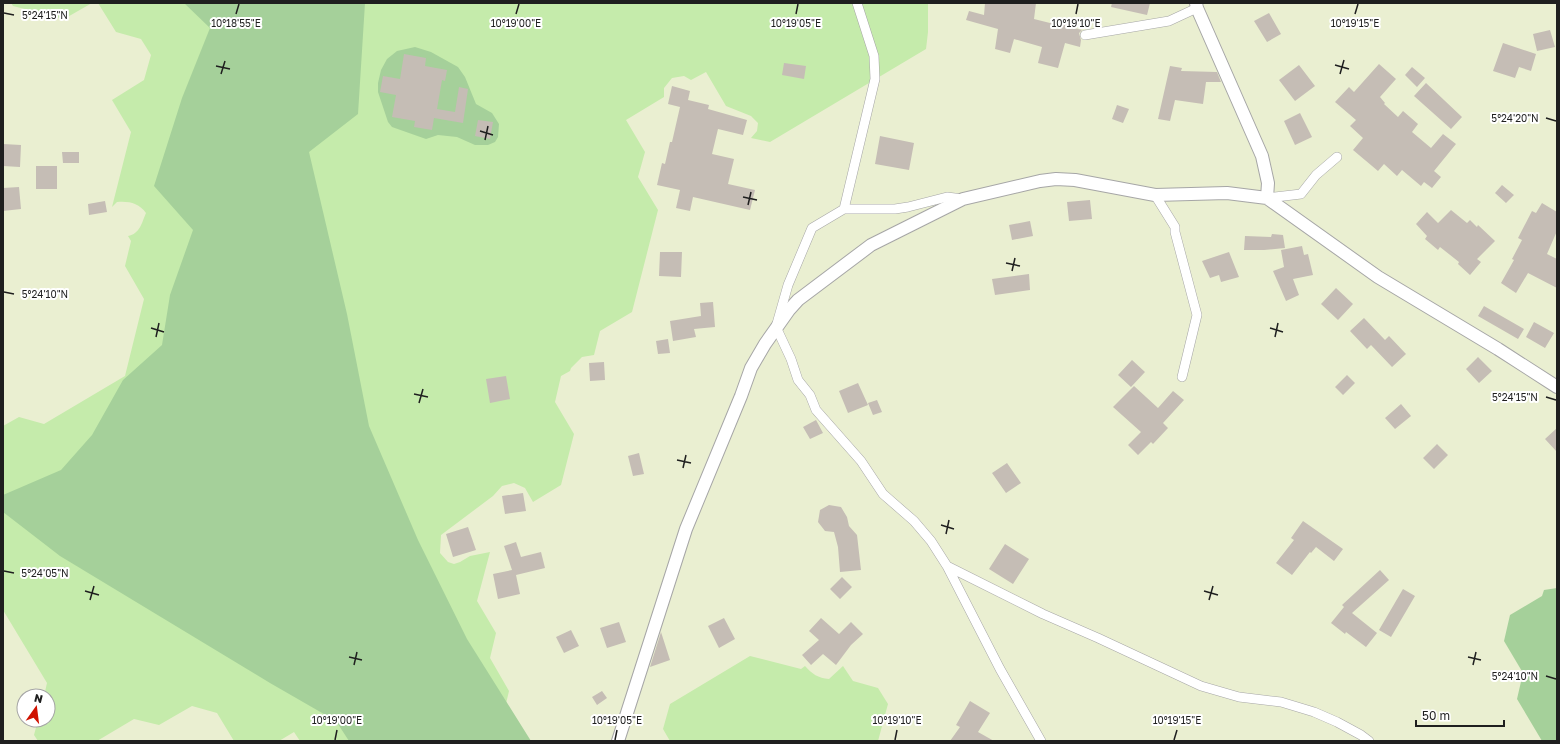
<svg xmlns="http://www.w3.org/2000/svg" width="1560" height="744" font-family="'Golos Text',sans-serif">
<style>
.farmland{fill:#eaefd1;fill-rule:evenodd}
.grass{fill:#c5ebab}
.forest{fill:#a5d09a}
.building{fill:#c5bdb5}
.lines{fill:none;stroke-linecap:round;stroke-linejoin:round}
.minor-casing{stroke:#a6a6a6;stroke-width:10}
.tertiary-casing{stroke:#a6a6a6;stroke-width:14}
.minor{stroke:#fff;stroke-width:9}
.tertiary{stroke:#fff;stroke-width:12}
.ticks{fill:none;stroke:#1f1f1f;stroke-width:1.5}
.ticks-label{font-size:10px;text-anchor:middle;fill:#1f1f1f;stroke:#fff;stroke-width:4;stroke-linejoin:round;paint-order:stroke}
</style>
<rect width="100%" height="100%" fill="#f0eee6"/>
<path class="farmland" d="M3 3H1557V741H3ZM24 696H48V720H24Z"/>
<path class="grass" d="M11 3H92L64 19 13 6Z
M98 3H928V32L926 49 770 142 751 138 757 131 758 123 751 116 726 106 706 72 691 80 684 76 672 78 664 88V97L626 120 645 152 638 177 658 210 632 312 600 331 594 355 582 357 571 368 570 371 561 376 555 402 574 434 561 485 533 502 525 488 514 483 502 486 493 496 441 535 440 553 448 562 454 564 460 562 470 556 490 552 477 601 496 633 490 658 509 691 503 716 518 741H300L294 732 279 741H234L217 713 192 706 159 725 134 719 97 741H38L34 735 38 720H48V696H44L47 683 3 610V426L19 417 44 424 125 376 144 299 125 266 131 241 128 236C140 234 142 222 146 213 139 203 129 201 117 202L112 207 131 132 112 100 144 80 151 55 141 39 116 32Z
M750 656 801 669 805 666C812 674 818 678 829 679L843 666 853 681 878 688 888 704 878 741H670L663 729 670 704Z"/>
<path class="forest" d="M184 3H365L358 114 309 152 347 314 369 426 418 540 467 639 531 741H349L336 721 270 683 60 556 3 512V495L61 470 92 435 123 380 162 345 170 295 193 230 154 186 182 98 210 28Z
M415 47 431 52 458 67 465 77 476 104 492 113 499 124 498 137 495 142 488 145H475L457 137 438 135 426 139 392 127 388 122 378 92V83L381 70 387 59 397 51Z
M1557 588V741H1542L1517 699 1523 673 1504 641 1510 615 1542 596 1544 590Z"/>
<path class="building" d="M985 3H1036L1034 19 1050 23 1051 19 1071 24 1070 27 1082 30 1079 33 1081 40 1080 47 1065 43 1058 68 1038 63 1042 47 1014 39 1010 53 995 49 998 29 966 20 969 11 984 15Z
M1112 3H1150L1147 15 1111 7Z
M1269 13 1281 34 1267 42 1254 21Z
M1550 30 1555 47 1537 51 1533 34Z
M1503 43 1536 54 1531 71 1519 67 1515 78 1493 71Z
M404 54 426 58 425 66 447 70 445 81 442 80 437 109 455 112 459 87 468 89 463 123 434 118 432 130 414 127 415 121 392 117 396 95 380 92 383 76 400 79Z
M784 63 806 66 804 79 782 75Z
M1379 64 1396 79 1380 97 1385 103 1384 104 1398 117 1403 111 1418 124 1412 132 1431 148 1443 134 1456 144 1434 171 1441 177 1432 188 1424 182 1421 186 1402 170 1397 176 1384 164 1378 171 1353 150 1363 138 1350 126 1356 120 1335 102 1349 87 1354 92Z
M1299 65 1315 86 1295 101 1279 80Z
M1170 66 1182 68 1181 71 1217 72 1221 82H1206L1203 104 1175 100 1170 121 1158 119Z
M1412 67 1425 78 1417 87 1405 75Z
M1426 83 1462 117 1451 129 1414 96Z
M672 86 690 91 688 100 709 105 708 109 747 120 743 135 718 129 712 154 734 159 728 184 755 190 750 210 693 197 690 211 676 208 680 190 657 185 662 163 665 164 670 142H672L680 107 668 104Z
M1117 105 1129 109 1123 123 1112 119Z
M1300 113 1312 137 1295 145 1284 121Z
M478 120 493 122 490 139 475 136Z
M880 136 914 143 909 170 875 164Z
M3 144 21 145 20 167 3 166Z
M62 152H79V163H63Z
M36 166H57V189H36Z
M1502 185 1514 195 1506 203 1495 193Z
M19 187 21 209 3 211V188Z
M1090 200 1092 219 1069 221 1067 202Z
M105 201 107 212 89 215 88 204Z
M1542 203 1557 212V231L1547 254 1557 259V288L1528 273 1516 293 1501 283 1514 260 1512 259 1522 240 1518 238 1532 211 1536 213Z
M1451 210 1467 223 1470 220 1477 227 1478 225 1495 241 1477 259 1481 262 1470 275 1458 264 1459 262 1440 247 1438 250 1425 239 1427 236 1416 224 1427 212 1438 223Z
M1030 221 1033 236 1012 240 1009 225Z
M1272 234 1283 235 1285 248 1264 250H1244L1245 236 1271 237Z
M1302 246 1304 255 1308 254 1313 275 1293 279 1299 295 1286 301 1273 271 1284 267 1281 250Z
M660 252H682L681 277 659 276Z
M1229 252 1239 277 1221 282 1219 275 1210 278 1202 261Z
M1029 274 1030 290 995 295 992 279Z
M1336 288 1353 304 1338 320 1321 304Z
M713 302 715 327 694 329 696 337 673 341 670 321 701 316 700 303Z
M1484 306 1524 329 1518 339 1478 316Z
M1364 318 1385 340 1389 336 1406 354 1392 367 1371 345 1367 349 1350 331Z
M1534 322 1554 333 1545 348 1526 337Z
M668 339 670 353 658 354 656 341Z
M1478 357 1492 371 1479 383 1466 369Z
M1132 360 1145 372 1131 387 1118 375Z
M604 362 605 380 590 381 589 363Z
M1347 375 1355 383 1343 395 1335 387Z
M506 376 510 399 490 403 486 379Z
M858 383 868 405 848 413 839 391Z
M1134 386 1158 408 1173 391 1184 400 1163 423 1168 428 1153 444 1151 442 1138 455 1128 445 1141 432 1113 407Z
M877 400 882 412 873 415 868 403Z
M1401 404 1411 416 1395 429 1385 418Z
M816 420 823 433 810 439 803 427Z
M1557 428V452L1545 439Z
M1437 444 1448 455 1434 469 1423 458Z
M639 453 644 474 633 476 628 456Z
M1007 463 1021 483 1006 493 992 473Z
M523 493 526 511 505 514 502 496Z
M829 505 841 507 847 517 849 526 857 535 861 570 840 572 838 547 834 532 825 531 818 522 820 510Z
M1303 521 1343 549 1334 561 1316 547 1311 553 1310 552 1292 575 1276 563 1294 540 1291 538Z
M468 527 476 550 453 557 446 534Z
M516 542 521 557 541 552 545 568 516 575 520 594 498 599 493 574 512 570 504 546Z
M1005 544 1029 559 1013 584 989 569Z
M1380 570 1389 580 1352 613 1377 633 1366 647 1346 632 1345 634 1331 623 1344 607 1342 605Z
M842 577 852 587 840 599 830 589Z
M1403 589 1415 596 1391 637 1379 630Z
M724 618 735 639 719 648 708 626Z
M821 618 839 634 851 622 863 634 851 645 836 665 823 654 811 665 802 655 819 640 809 631Z
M619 622 626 642 607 648 600 628Z
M571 630 579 646 564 653 556 637Z
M661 632 670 660 650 667Z
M602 691 607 698 597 705 592 697Z
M970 701 990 713 978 732 994 741H950L960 727 956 725Z"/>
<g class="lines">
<defs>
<path id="minor" d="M1085 35 1169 21 1197 8
M1155 195 1175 227V232L1197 315 1182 377
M1267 198 1301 194 1316 175 1337 157
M963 199 947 197 908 207 895 209H844L812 228 788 285 776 327 791 359 798 380 810 395 816 410 861 461 883 494 914 521 931 541 947 566 1000 669 1041 741
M844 209 875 79 874 56 857 3
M947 566 1043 614 1098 638 1201 686 1239 697 1281 702 1314 712 1337 722 1361 735 1369 741"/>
<path id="tertiary" d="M1196 3 1197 8 1262 156 1268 183 1267 198
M618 741 686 529 741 396 751 368 765 344 789 310 798 300 871 245 963 199 1040 181 1056 179 1075 180 1155 195 1227 193 1267 198 1378 277 1498 349 1557 387"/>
</defs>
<use href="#minor" class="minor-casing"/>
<use href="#tertiary" class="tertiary-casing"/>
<use href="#minor" class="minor"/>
<use href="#tertiary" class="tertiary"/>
</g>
<path class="ticks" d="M4 13 14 15M236 14 239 4M516 14 519 4M796 14 798 4M1076 14 1078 4M1355 14 1358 4M1335 65 1349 69M216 66 230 69M221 74 225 61M1340 74 1344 60M1546 118 1556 121M480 131 493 135M485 140 488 126M743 197 757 200M748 205 751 192M1006 263 1020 266M1012 271 1015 258M4 292 14 294M151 328 164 332M1270 328 1283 332M156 337 159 323M1275 337 1278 323M414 394 428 397M1546 397 1556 400M419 403 423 389M677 460 691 463M683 468 686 455M941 525 954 529M946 534 949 520M4 571 14 573M85 591 99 595M1204 591 1218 595M90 600 94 586M1209 600 1213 586M349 657 362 660M1468 657 1481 660M354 665 357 652M1473 665 1476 652M1546 676 1556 679M335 740 337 730M615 740 617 730M895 740 897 730M1174 740 1177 730"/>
<g class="ticks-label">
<text x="45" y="19">5°24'15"N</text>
<text x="236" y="27">10°18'55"E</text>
<text x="516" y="27">10°19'00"E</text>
<text x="796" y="27">10°19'05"E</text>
<text x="1076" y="27">10°19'10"E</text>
<text x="1355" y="27">10°19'15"E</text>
<text x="1515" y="122">5°24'20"N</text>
<text x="45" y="298">5°24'10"N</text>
<text x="1515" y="401">5°24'15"N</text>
<text x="45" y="577">5°24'05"N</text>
<text x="1515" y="680">5°24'10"N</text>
<text x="337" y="724">10°19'00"E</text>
<text x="617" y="724">10°19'05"E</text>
<text x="897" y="724">10°19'10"E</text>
<text x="1177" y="724">10°19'15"E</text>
</g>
<rect width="1560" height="744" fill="none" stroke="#1f1f1f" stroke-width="8"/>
<g transform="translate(36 708) rotate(14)"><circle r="19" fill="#ffffff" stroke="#a5a5a5"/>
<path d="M0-3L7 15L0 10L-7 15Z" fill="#cf1200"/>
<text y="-6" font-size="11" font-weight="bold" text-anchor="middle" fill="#1f1f1f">N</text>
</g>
<path d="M1416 720v6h88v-6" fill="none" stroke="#1f1f1f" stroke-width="2"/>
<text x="1422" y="720" font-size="12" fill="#1f1f1f" stroke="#ffffff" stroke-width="3" paint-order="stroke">50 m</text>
</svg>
